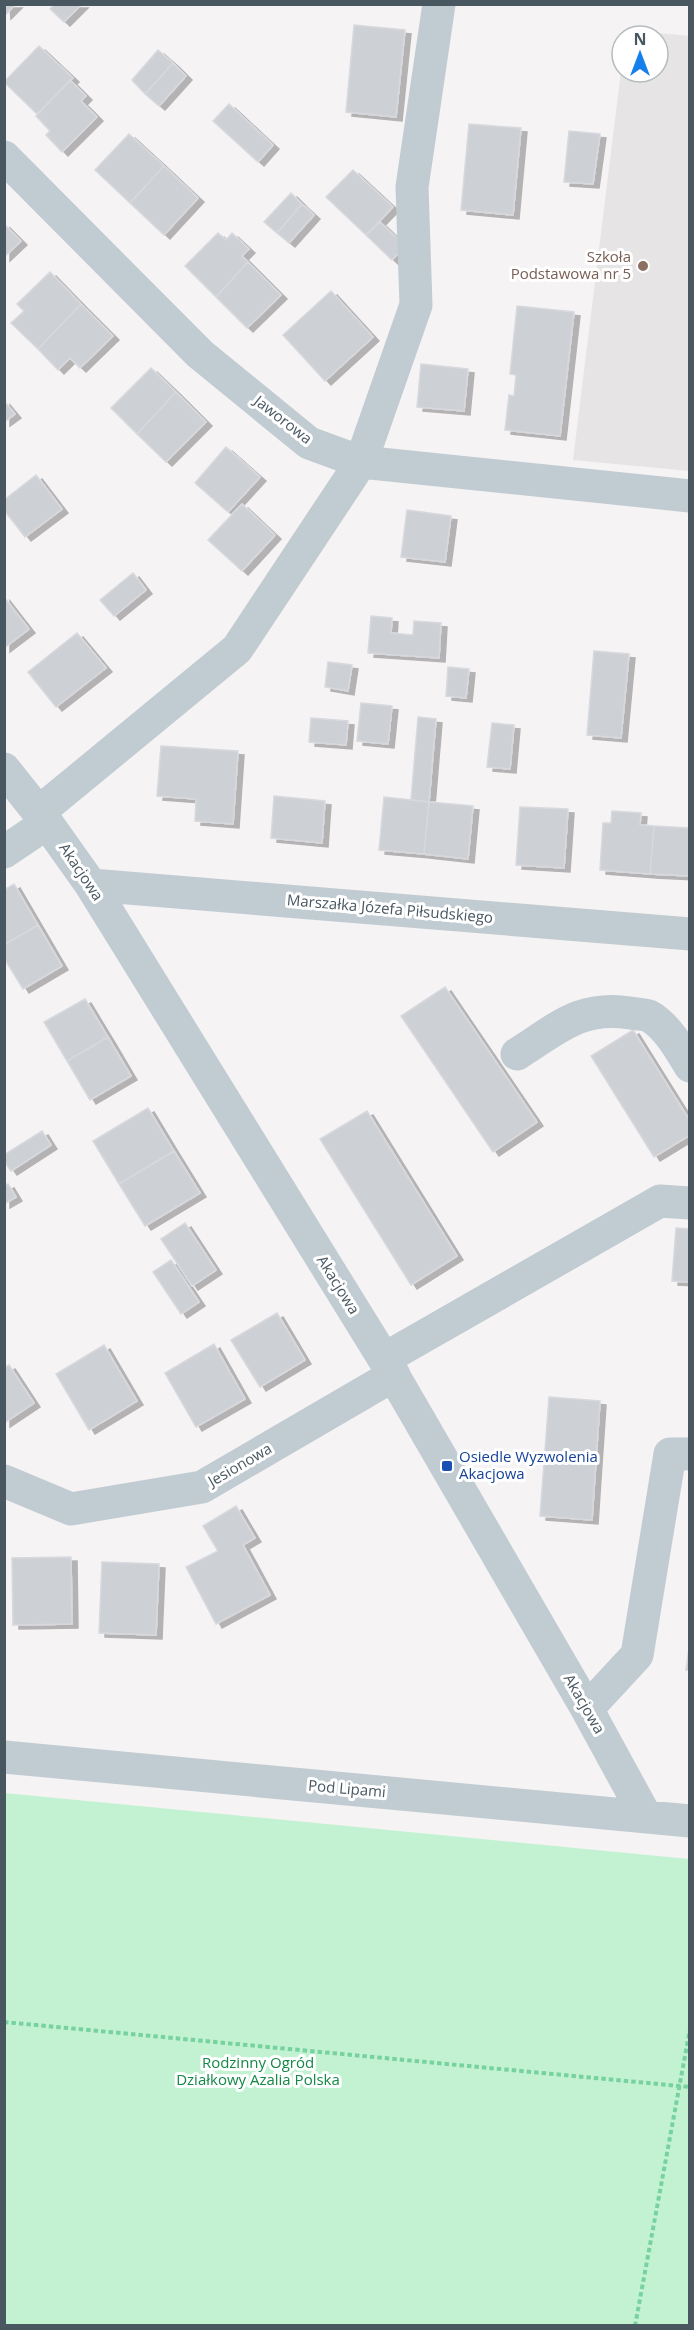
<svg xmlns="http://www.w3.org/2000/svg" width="694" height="2330" font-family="'Open Sans',sans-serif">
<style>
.education{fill:#e6e4e5}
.green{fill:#c2f2d2}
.building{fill:#cdd0d5;stroke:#d7d9de;stroke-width:1.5;filter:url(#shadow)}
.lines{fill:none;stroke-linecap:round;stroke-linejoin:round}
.path{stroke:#78d2a0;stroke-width:4;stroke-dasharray:4.5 3;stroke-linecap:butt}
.minor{stroke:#c1cbd2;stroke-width:33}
.education-dot{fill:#8d6e63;stroke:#fff;stroke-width:2}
.transit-dot{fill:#1a4fb4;stroke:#fff;stroke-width:2}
.labels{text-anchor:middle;stroke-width:6;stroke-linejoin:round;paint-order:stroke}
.education-label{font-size:15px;fill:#785e54;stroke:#fff;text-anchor:end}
.street-label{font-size:15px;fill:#495761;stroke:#fff}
.transit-label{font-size:15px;fill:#164399;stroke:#fff;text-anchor:start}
.park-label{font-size:15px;fill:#158848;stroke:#fff}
</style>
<defs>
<filter id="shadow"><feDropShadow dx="6" dy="4" stdDeviation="0" flood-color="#0004"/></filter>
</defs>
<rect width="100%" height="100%" fill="#f5f3f3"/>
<path class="education" d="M626 30 689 36V471L573 460 622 63V72H658V36H625Z"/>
<path class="green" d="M4 1793 689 1859V2325H5Z"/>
<path class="building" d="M4 4H16L5 15Z
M55 4H82L64 22 50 9Z
M354 25 405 30 396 117 346 112Z
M39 46 73 78 37 114 4 82Z
M158 50 173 63 145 94 132 80Z
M173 63 186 76 159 106 145 94Z
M70 80 86 96 81 101 97 117 62 152 46 135 50 131 36 116Z
M229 104 273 145 258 162 213 121Z
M469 124 521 128 513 215 461 210Z
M569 131 600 134 593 184 564 182Z
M129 134 164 166 130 203 95 170Z
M164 166 198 198 164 235 130 203Z
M353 170 393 207 366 235 326 197Z
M291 193 302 204 277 233 264 222Z
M302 204 314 215 289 243 277 233Z
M380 222 405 246 392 260 366 235Z
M4 224 21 241 4 257Z
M218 233 226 240 232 233 249 249 242 256 248 262 216 297 185 266Z
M248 262 281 295 247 328 216 297Z
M50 272 81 304 38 349 11 323 24 311 17 304Z
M331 291 373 337 325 381 283 335Z
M81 304 113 336 80 368 70 358 58 370 38 349Z
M517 306 574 312 560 436 505 430 509 395 514 396 516 375 510 374Z
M421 364 468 369 464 411 417 407Z
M151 368 176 392 137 434 111 408Z
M176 392 206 422 166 462 137 434Z
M4 401 15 414 4 422Z
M226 447 260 477 228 512 195 483Z
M36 475 62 509 25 537 4 510V500Z
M242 504 275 535 242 571 208 540Z
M407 510 451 516 445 562 401 557Z
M133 573 146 590 114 616 100 600Z
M4 597 29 629 4 648Z
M371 616 392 618 391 633 413 635 414 621 441 623 439 658 368 653Z
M77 633 106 668 56 707 28 672Z
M594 651 629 654 621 738 587 735Z
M328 662 352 665 348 691 325 687Z
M448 667 469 669 466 698 446 696Z
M361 703 392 706 388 744 357 741Z
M418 717 436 719 429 802 411 800Z
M311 718 348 721 346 745 309 742Z
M492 723 514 725 510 769 487 767Z
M161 746 238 751 233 824 195 821 196 799 157 796Z
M274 796 325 801 322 843 271 838Z
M384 797 429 802 424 854 379 850Z
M429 802 473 806 468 859 424 854Z
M520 807 568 809 564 868 516 865Z
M612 811 641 813 640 825 654 826 650 874 600 870 603 823H611Z
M654 826 690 828V876L650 874Z
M14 884 38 925 4 945V890Z
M38 925 62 966 23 989 4 958V945Z
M445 987 537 1122 493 1152 401 1016Z
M85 999 108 1037 67 1061 44 1022Z
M633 1030 690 1121V1135L654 1157 591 1056Z
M108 1037 131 1076 90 1100 67 1061Z
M148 1108 174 1151 119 1184 93 1141Z
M367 1111 457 1256 411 1285 320 1139Z
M42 1131 51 1145 11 1171 4 1161V1155Z
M174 1151 200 1193 145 1226 119 1184Z
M8 1184 16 1197 4 1204V1186Z
M185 1223 216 1270 192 1286 161 1239Z
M676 1228 690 1229V1282L672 1281Z
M171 1260 199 1302 181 1314 153 1272Z
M277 1313 305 1360 260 1387 231 1340Z
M214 1344 245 1399 196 1427 165 1373Z
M104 1345 137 1401 89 1430 56 1374Z
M9 1365 34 1403 4 1423V1368Z
M549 1397 600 1401 592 1520 540 1516Z
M236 1506 255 1538 243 1545 270 1595 216 1624 186 1567 218 1551 203 1526Z
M71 1557 72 1624 13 1625 12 1558Z
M102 1562 159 1564 156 1635 99 1633Z
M690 1641V1670H686Z"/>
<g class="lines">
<path class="path" d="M4 2022 690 2087
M635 2326 690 2029"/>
<path class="minor" d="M4 157 200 354 309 443 361 462 690 496
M4 769 47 823 91 885 384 1359 587 1709 646 1817
M39 812 237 649 361 462 416 305 412 187 439 4
M4 852 47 823
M91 885 690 934
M517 1054C557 1029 580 1005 630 1013 636 1014 644 1014 649 1016 666 1025 680 1049 690 1066
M384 1359 660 1201 690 1203
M4 1481 71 1509 202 1487 394 1375
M587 1709 637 1655 670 1454H690
M4 1757 690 1821"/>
</g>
<circle class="education-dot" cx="643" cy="266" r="6"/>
<rect class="transit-dot" x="441" y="1460" width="12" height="12" rx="3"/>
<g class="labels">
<g class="education-label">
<text x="631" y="262">Szkoła<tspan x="631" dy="17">Podstawowa nr 5</tspan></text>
</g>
<g class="street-label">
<text transform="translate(283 420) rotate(38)" y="5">Jaworowa</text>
<text transform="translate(81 872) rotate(56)" y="5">Akacjowa</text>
<text transform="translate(390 909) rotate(5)" y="5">Marszałka Józefa Piłsudskiego</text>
<text transform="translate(338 1285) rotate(58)" y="5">Akacjowa</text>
<text transform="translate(240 1465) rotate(-30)" y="5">Jesionowa</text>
<text transform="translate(584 1704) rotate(60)" y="5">Akacjowa</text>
<text transform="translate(347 1789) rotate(5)" y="5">Pod Lipami</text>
</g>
<g class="transit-label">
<text x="459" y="1462">Osiedle Wyzwolenia<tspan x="459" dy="17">Akacjowa</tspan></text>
</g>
<g class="park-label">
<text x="258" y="2068">Rodzinny Ogród<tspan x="258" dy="17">Działkowy Azalia Polska</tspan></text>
</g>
</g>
<rect width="694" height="2330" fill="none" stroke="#495761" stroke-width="12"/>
<g transform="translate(640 54)"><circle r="28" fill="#ffffff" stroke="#b6bcc0" stroke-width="1.5"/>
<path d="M0-4.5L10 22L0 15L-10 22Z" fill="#1580ec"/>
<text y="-9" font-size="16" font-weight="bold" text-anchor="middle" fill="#495761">N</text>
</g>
</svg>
